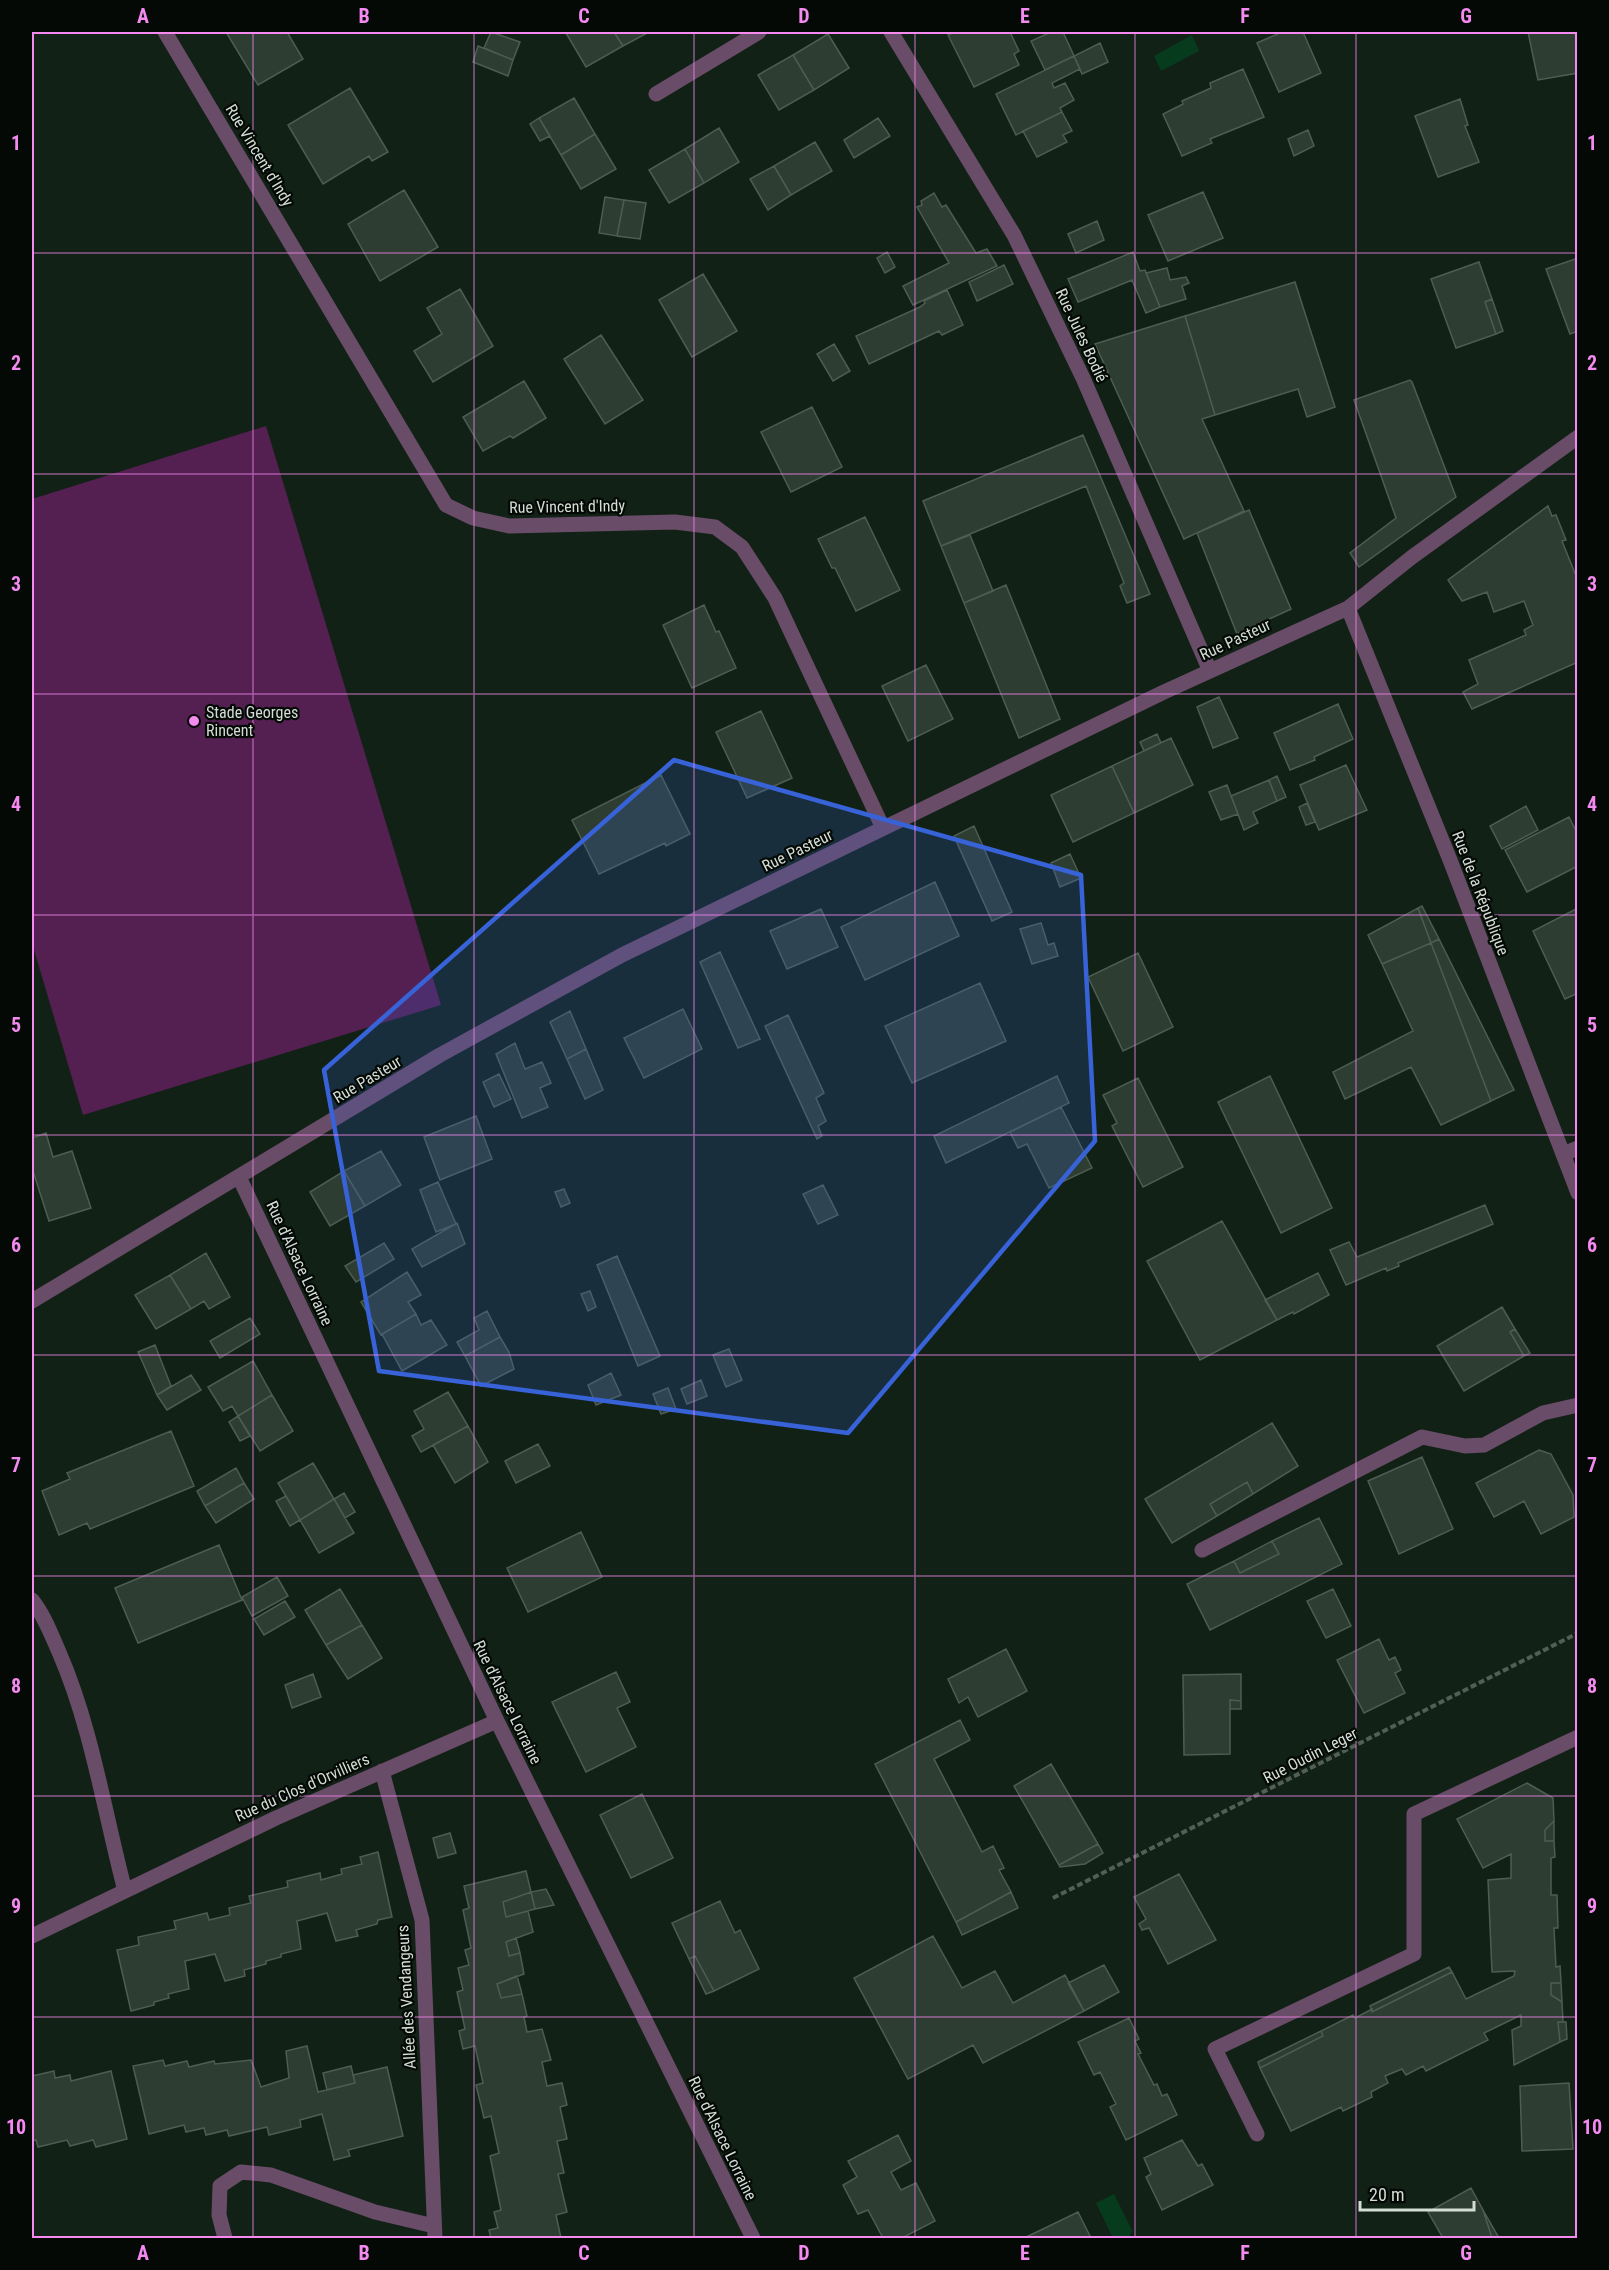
<svg xmlns="http://www.w3.org/2000/svg" width="1609" height="2270" font-family="'Roboto Condensed',sans-serif">
<style>
.green{fill:#532051}
.water{fill:#073b1e}
.building{fill:#2e3d32;stroke:#4d5d51;stroke-width:1.5}
.lines{fill:none;stroke-linecap:round;stroke-linejoin:round}
.path{stroke:#525f56;stroke-width:4;stroke-dasharray:6 3;stroke-linecap:butt}
.minor{stroke:#694c67;stroke-width:15}
.marked{fill:#3863d8;fill-opacity:0.2;stroke:#3863d8;stroke-width:4.5;stroke-linejoin:round}
.grid{fill:none;stroke:#f489ef;stroke-width:1.5;stroke-opacity:0.55}
.poi-dot{fill:#f489ef;stroke:#040905;stroke-width:2}
.labels{text-anchor:middle;stroke-width:4.5;stroke-linejoin:round;paint-order:stroke}
.street-label{font-size:16px;fill:#d3ddd6;stroke:#040905}
.poi-label{font-size:16px;fill:#d3ddd6;stroke:#040905;text-anchor:start}
.neatline{fill:none;stroke:#f489ef;stroke-width:2}
.grid-label{font-size:20px;text-anchor:middle;font-weight:bold;fill:#f489ef}
</style>
<rect width="100%" height="100%" fill="#122116"/>
<path class="green" d="M266 426 441 1005 83 1115 32 943V499Z"/>
<path class="water" d="M1192 35 1199 51 1161 71 1154 56Z
M1114 2194 1133 2232 1130 2234V2238H1113L1096 2203Z"/>
<path class="building" d="M226 32H287L303 59 258 85Z
M491 32 520 42 513 60 484 48Z
M568 32H614L623 46 586 67 566 33Z
M614 32H649L623 46Z
M955 32H1010L1019 51 1014 54 1019 65 974 87 948 35Z
M1051 32H1063L1074 56 1045 70 1031 41Z
M1282 32H1303L1321 73 1279 92 1257 43Z
M1528 32H1577L1578 73 1538 80Z
M828 34 849 68 814 90 793 55Z
M1100 43 1108 62 1082 74 1074 56Z
M478 46 513 60 508 76 473 62Z
M793 55 814 90 779 110 758 75Z
M1074 56 1080 69 1052 83 1054 88 1065 83 1074 100 1060 108 1062 112 1016 135 996 94Z
M1243 69 1264 117 1210 139 1212 143 1182 156 1163 114 1183 104 1182 101 1211 88 1210 83Z
M350 88 388 152 372 161 369 156 323 184 288 125Z
M574 98 595 134 561 155 539 118Z
M1460 99 1468 125 1465 126 1479 162 1438 177 1415 116Z
M1062 112 1072 131 1063 135 1067 142 1037 157 1023 131Z
M539 118 550 136 540 141 530 124Z
M878 118 890 136 854 158 844 140Z
M719 128 739 162 704 183 685 149Z
M1308 130 1314 146 1294 156 1288 139Z
M595 134 616 169 581 189 561 155Z
M815 142 832 171 791 195 774 166Z
M685 149 704 183 669 203 649 170Z
M774 166 791 195 768 210 750 179Z
M404 190 438 247 380 281 348 224Z
M1203 192 1223 238 1168 261 1148 215Z
M934 193 942 207 946 205 976 253 987 249 997 266 913 305 903 286 949 263 917 207 922 205 921 201Z
M605 197 624 200 617 236 599 233Z
M624 200 646 203 640 239 617 236Z
M1097 221 1104 240 1076 253 1068 234Z
M887 252 895 267 885 273 877 258Z
M1133 252 1140 271 1145 270 1160 307 1146 313 1132 280 1078 302 1068 279Z
M1578 258V331L1570 334 1546 269Z
M1479 262 1492 299 1485 302 1496 334 1456 348 1431 279Z
M1004 265 1013 284 977 301 969 282Z
M1167 268 1170 280 1186 277 1189 283 1182 286 1186 299 1160 307 1146 273Z
M703 274 737 331 692 357 659 300Z
M1295 282 1335 407 1307 417 1298 389 1215 415 1185 316Z
M460 289 493 346 433 382 414 351 442 334 427 308Z
M947 290 963 325 942 335 939 331 869 364 856 336 920 307 925 303 924 301Z
M1492 299 1503 331 1496 334 1485 302Z
M1185 316 1215 415 1202 419 1244 511 1184 539 1095 344Z
M601 335 643 400 605 424 564 359Z
M834 344 850 371 833 381 817 354Z
M1410 380 1412 382 1456 497 1359 567 1350 553 1396 518 1354 400Z
M524 381 546 418 513 438 510 436 483 451 463 417Z
M812 407 842 467 791 492 761 432Z
M1083 435 1150 594 1127 603 1120 586 1124 583 1086 486 941 546 923 501Z
M1548 506 1552 516 1556 515 1566 540 1562 541 1578 581V662L1472 709 1463 692 1478 684 1469 660 1526 635 1524 630 1533 625 1524 601 1494 612 1487 592 1462 601 1448 580Z
M1249 510 1291 609 1237 634 1197 533Z
M865 517 900 590 856 611 835 568H832L818 539Z
M970 535 993 591 964 603 941 546Z
M1006 585 1060 719 1019 738 964 603Z
M704 605 716 632 719 631 736 668 692 688 663 625Z
M926 665 953 719 908 741 882 686Z
M1219 697 1238 738 1213 748 1197 707Z
M1338 704 1353 739 1314 757 1315 760 1290 770 1274 733Z
M761 711 792 778 747 798 716 732Z
M1157 734 1161 743 1144 751 1140 742Z
M1171 738 1193 785 1134 813 1112 766Z
M1346 765 1367 810 1319 830 1300 785Z
M1112 766 1134 813 1073 842 1051 795Z
M661 775 690 834 666 846 665 843 599 874 572 820Z
M1277 776 1286 797 1277 801 1269 780Z
M1269 780 1277 801 1253 812 1258 823 1244 830 1231 796Z
M1227 785 1238 814 1221 820 1209 792Z
M1307 803 1315 822 1306 825 1299 807Z
M1526 806 1538 830 1502 849 1490 826Z
M1569 817 1578 835V866L1527 892 1505 850Z
M974 826 1012 912 992 921 954 836Z
M1070 854 1081 878 1060 887 1051 863Z
M935 882 959 936 865 980 841 927Z
M1422 906 1439 939 1431 943 1418 908Z
M1418 908 1431 943 1382 964 1368 935Z
M1578 908V993L1565 999 1533 931Z
M821 909 838 947 787 969 770 931Z
M1041 923 1048 945 1054 943 1058 956 1032 964 1020 929Z
M1439 939 1514 1090 1491 1101 1431 943Z
M1431 943 1491 1101 1441 1125 1411 1067 1345 1099 1333 1072 1413 1031 1382 964Z
M720 952 760 1039 738 1048 700 962Z
M1138 953 1173 1027 1123 1051 1088 977Z
M980 983 1006 1041 912 1083 885 1026Z
M683 1009 702 1049 644 1078 624 1038Z
M570 1011 586 1049 567 1059 550 1022Z
M788 1015 824 1093 816 1098 826 1121 818 1126 822 1136 817 1139 765 1026Z
M515 1043 525 1069 542 1062 551 1083 540 1088 548 1107 522 1118 496 1054Z
M586 1049 603 1090 585 1099 567 1059Z
M499 1074 511 1099 494 1107 483 1082Z
M1057 1076 1069 1103 946 1163 934 1136Z
M1270 1076 1332 1208 1281 1233 1218 1102Z
M1138 1078 1183 1167 1143 1187 1112 1126 1117 1123 1103 1095Z
M1061 1107 1092 1168 1049 1188 1027 1144 1018 1148 1010 1132Z
M476 1116 492 1159 440 1180 424 1137Z
M46 1133 53 1157 72 1151 91 1208 49 1221 32 1168V1138Z
M381 1151 401 1185 365 1206 344 1171Z
M344 1171 365 1206 330 1226 310 1192Z
M438 1182 456 1224 436 1232 420 1190Z
M823 1185 838 1215 818 1224 803 1194Z
M564 1189 570 1203 561 1207 555 1192Z
M1485 1205 1493 1224 1398 1263 1399 1266 1387 1271 1386 1268 1346 1285 1330 1250 1349 1242 1357 1257Z
M1222 1221 1277 1320 1200 1360 1147 1261Z
M457 1223 465 1244 422 1267 412 1249Z
M384 1243 394 1259 356 1282 345 1266Z
M206 1253 230 1297 209 1309 204 1301 191 1309 170 1275Z
M617 1256 660 1356 638 1366 597 1265Z
M407 1272 421 1295 408 1302 416 1314 381 1335 361 1302Z
M1318 1273 1329 1295 1294 1314 1293 1312 1277 1320 1265 1300Z
M170 1275 191 1309 156 1329 135 1295Z
M590 1291 596 1307 588 1311 581 1294Z
M1502 1307 1515 1329 1510 1332 1524 1356 1464 1391 1437 1346Z
M487 1311 500 1337 465 1356 457 1342 479 1330 474 1318Z
M416 1314 421 1325 431 1320 447 1345 402 1371 382 1334Z
M250 1318 260 1334 220 1358 210 1341Z
M1515 1329 1530 1353 1524 1356 1510 1332Z
M500 1337 509 1352 514 1369 481 1386 465 1356Z
M155 1345 171 1386 157 1395 138 1352Z
M729 1349 742 1380 726 1387 713 1355Z
M253 1361 272 1395 238 1416 232 1406 223 1411 208 1387Z
M611 1373 621 1395 596 1405 588 1385Z
M191 1375 201 1390 167 1410 157 1395Z
M701 1380 707 1396 687 1404 681 1389Z
M668 1388 676 1409 661 1414 653 1394Z
M448 1392 468 1426 421 1452 412 1436 424 1429 414 1411Z
M272 1395 293 1431 260 1451 238 1416Z
M238 1416 250 1436 240 1441 229 1422Z
M1272 1423 1298 1466 1253 1494 1247 1482 1210 1504 1217 1516 1172 1543 1145 1499Z
M468 1426 488 1462 455 1483 433 1445Z
M171 1431 194 1486 90 1529 87 1523 59 1535 42 1491 70 1479 67 1473Z
M538 1444 550 1466 516 1483 505 1461Z
M1539 1450 1551 1454 1573 1495 1574 1517 1541 1534 1524 1501 1494 1517 1476 1483Z
M1422 1457 1453 1529 1399 1554 1368 1481Z
M313 1463 334 1499 300 1520 278 1483Z
M236 1468 244 1483 205 1506 197 1491Z
M1247 1482 1253 1494 1217 1516 1210 1504Z
M244 1483 254 1499 216 1523 205 1506Z
M344 1493 355 1512 345 1518 334 1499Z
M286 1496 300 1520 290 1526 276 1501Z
M334 1499 354 1533 319 1553 300 1520Z
M1319 1518 1342 1564 1210 1630 1187 1584 1234 1561 1240 1573 1279 1554 1272 1541Z
M581 1532 602 1577 528 1612 507 1568Z
M1272 1541 1279 1554 1240 1573 1234 1561Z
M219 1545 242 1600 138 1643 115 1588Z
M277 1577 288 1596 252 1616 242 1597Z
M340 1589 362 1625 326 1645 305 1610Z
M1333 1589 1351 1626 1326 1638 1307 1601Z
M285 1601 295 1617 264 1635 254 1619Z
M362 1625 382 1658 348 1679 326 1645Z
M1379 1639 1389 1660 1395 1657 1401 1670 1395 1673 1405 1693 1364 1713 1337 1660Z
M1006 1649 1027 1691 978 1717 968 1697 959 1703 948 1679Z
M616 1672 630 1702 617 1708 636 1747 586 1772 552 1702Z
M313 1674 321 1697 292 1708 285 1685Z
M1241 1674V1701L1230 1700V1754L1184 1755 1183 1675Z
M1230 1700 1241 1701V1709H1230Z
M960 1720 970 1740 934 1759 982 1852 993 1846 1004 1868 999 1870 1011 1892 956 1922 875 1764Z
M1051 1764 1098 1844 1059 1865 1014 1786Z
M1527 1783 1553 1798 1554 1821 1545 1830V1841H1554L1555 1857 1551 1858V1895H1557L1558 1928H1554L1556 1967 1560 1966 1561 1983H1551V1995L1562 2002 1563 2022H1558L1560 2042 1514 2065 1512 2030 1521 2026V2015L1484 2033 1488 2040 1426 2071 1423 2066 1406 2075 1402 2069 1385 2076 1388 2083 1371 2092 1372 2097 1343 2111 1341 2107 1291 2131 1260 2068 1323 2036 1321 2031 1353 2015 1355 2018 1372 2009V2012L1452 1972 1466 1999 1514 1976 1515 1971 1492 1972 1488 1880 1511 1878V1854L1483 1868 1457 1819Z
M642 1794 673 1858 631 1878 600 1815Z
M1554 1821V1841H1545V1830Z
M450 1833 456 1853 438 1858 433 1838Z
M1098 1844 1103 1853 1085 1864 1060 1867 1059 1865Z
M378 1852 392 1917 378 1920 377 1924 356 1930 358 1936 336 1941 327 1913 297 1921 301 1949 281 1954V1957L266 1961V1964L244 1970 245 1976 225 1981 215 1954 185 1961 189 1989 168 1994 169 1998 154 2002V2005L131 2011 117 1950 139 1945 138 1937 176 1929 174 1921 207 1913 209 1920 230 1915 229 1908 251 1903 249 1896 288 1887 287 1881 320 1873 321 1880 342 1874 341 1869 362 1864 360 1857Z
M526 1871 531 1892 503 1902 506 1917 528 1911 533 1932 506 1942 509 1956 520 1953 524 1974 497 1984 501 1998 522 1994 527 2016 524 2017 527 2032 542 2029 551 2060 542 2062 547 2086 562 2083 567 2105 560 2107 567 2139 557 2141 564 2173 558 2174 567 2212 556 2215 561 2238H491L489 2230 498 2228 494 2212 501 2210 490 2156 499 2153 491 2116 484 2118 476 2085 483 2083 475 2046 463 2049 459 2031 465 2029 457 1992 463 1990 458 1968 469 1965 465 1950 471 1948 463 1910 469 1908 464 1886Z
M1179 1874 1216 1940 1168 1964 1149 1928 1142 1930 1139 1924 1146 1919 1134 1897Z
M546 1889 554 1905 535 1909 531 1892Z
M531 1892 535 1909 506 1917 503 1902Z
M1011 1892 1018 1908 962 1935 956 1922Z
M720 1901 735 1933 740 1930 759 1969 714 1991 695 1956 689 1959 672 1923Z
M933 1936 962 1988 995 1971 1013 2003 1065 1975 1084 2011 983 2063 973 2045 908 2079 854 1978Z
M516 1938 520 1953 509 1956 506 1942Z
M695 1956 714 1991 706 1994 689 1959Z
M1104 1965 1119 1992 1084 2011 1068 1983Z
M1449 1967 1452 1972 1372 2012 1370 2006Z
M517 1976 522 1994 501 1998 497 1984Z
M1551 1983H1561L1562 2002 1551 1995Z
M1129 2018 1139 2039 1135 2041 1141 2053 1138 2054 1154 2085 1157 2084 1162 2096 1167 2094 1177 2115 1126 2140 1110 2107 1116 2104 1100 2072 1094 2075 1078 2042Z
M1558 2022H1566L1567 2039 1560 2042Z
M1321 2031 1323 2036 1260 2068 1258 2062Z
M307 2046 318 2092 355 2083 353 2075 387 2067 403 2136 348 2150 350 2156 334 2160 322 2114 300 2120 301 2127 269 2135 267 2127 229 2136 227 2130 206 2135 204 2128 186 2132 184 2125 149 2134 133 2066 163 2060 165 2066 187 2061 189 2067 214 2061 215 2064 251 2060 261 2087 289 2078 286 2051Z
M351 2066 355 2083 327 2090 323 2073Z
M54 2071 55 2078 70 2075 71 2081 111 2071 127 2139 96 2147 93 2140 70 2146 67 2140 38 2147 36 2140 32 2141V2076Z
M1569 2083 1573 2149 1522 2151 1520 2086Z
M898 2135 911 2161 891 2172 901 2190 916 2183 935 2221 902 2238H883L868 2210 858 2214 843 2185 857 2177 848 2161Z
M1182 2140 1198 2166 1202 2164 1213 2185 1162 2210 1146 2177 1151 2174 1144 2158Z
M1471 2188 1483 2210 1492 2238H1443L1428 2212Z
M1483 2210 1499 2238H1492Z
M1078 2212 1091 2238H1024L1043 2229Z"/>
<g class="lines">
<path class="path" d="M1053 1898 1578 1633"/>
<path class="minor" d="M165 32 446 505 473 518 509 526 675 522 715 527 742 547 775 598 883 828
M891 32 1014 235 1083 378 1210 671
M656 94 759 32
M1348 608 1450 860 1578 1193
M1563 1154 1578 1148
M239 1177 497 1721 753 2238
M32 1301 440 1055 622 955 1164 692 1348 608 1412 557 1578 437
M1202 1550 1422 1437 1465 1446 1484 1445 1543 1413 1578 1405
M32 1600C44 1615 51 1634 59 1652 92 1728 104 1811 125 1891
M382 1771 422 1920 435 2238
M32 1936 276 1818 497 1721
M1257 2134 1215 2049 1414 1954V1814L1578 1737
M225 2238 219 2215 220 2186 241 2172 271 2175 375 2212 434 2226"/>
</g>
<path class="marked" d="M674 760 1081 875 1095 1141 848 1433 379 1371 324 1070Z"/>
<path class="grid" d="M253 32V2238M474 32V2238M694 32V2238M915 32V2238M1135 32V2238M1356 32V2238M32 253H1578M32 474H1578M32 694H1578M32 915H1578M32 1135H1578M32 1355H1578M32 1576H1578M32 1796H1578M32 2017H1578"/>
<circle class="poi-dot" cx="194" cy="721" r="6"/>
<g class="labels">
<g class="street-label">
<text transform="translate(260 155) rotate(59)" y="6">Rue Vincent d'Indy</text>
<text transform="translate(1082 335) rotate(65)" y="6">Rue Jules Bodié</text>
<text transform="translate(567 506) rotate(-1)" y="6">Rue Vincent d'Indy</text>
<text transform="translate(1235 639) rotate(-25)" y="6">Rue Pasteur</text>
<text transform="translate(797 850) rotate(-26)" y="6">Rue Pasteur</text>
<text transform="translate(1481 893) rotate(69)" y="6">Rue de la République</text>
<text transform="translate(367 1079) rotate(-31)" y="6">Rue Pasteur</text>
<text transform="translate(300 1263) rotate(65)" y="6">Rue d'Alsace Lorraine</text>
<text transform="translate(508 1702) rotate(64)" y="6">Rue d'Alsace Lorraine</text>
<text transform="translate(1310 1755) rotate(-27)" y="6">Rue Oudin Leger</text>
<text transform="translate(302 1787) rotate(-24)" y="6">Rue du Clos d'Orvilliers</text>
<text transform="translate(406 1997) rotate(-93)" y="6">Allée des Vendangeurs</text>
<text transform="translate(723 2138) rotate(64)" y="6">Rue d'Alsace Lorraine</text>
</g>
<g class="poi-label">
<text x="206" y="718">Stade Georges<tspan x="206" dy="18">Rincent</tspan></text>
</g>
</g>
<rect width="1609" height="2270" fill="none" stroke="#040905" stroke-width="66"/>
<path d="M1360 2201v9h114v-9" fill="none" stroke="#d3ddd6" stroke-width="3"/>
<text x="1369" y="2201" font-size="18" fill="#d3ddd6" stroke="#040905" stroke-width="4.5" paint-order="stroke">20 m</text>
<rect x="33" y="33" width="1543" height="2204" class="neatline"/>
<g class="grid-label">
<text x="143" y="23">A</text>
<text x="364" y="23">B</text>
<text x="584" y="23">C</text>
<text x="804" y="23">D</text>
<text x="1025" y="23">E</text>
<text x="1245" y="23">F</text>
<text x="1466" y="23">G</text>
<text x="16" y="150">1</text>
<text x="1592" y="150">1</text>
<text x="16" y="370">2</text>
<text x="1592" y="370">2</text>
<text x="16" y="591">3</text>
<text x="1592" y="591">3</text>
<text x="16" y="811">4</text>
<text x="1592" y="811">4</text>
<text x="16" y="1032">5</text>
<text x="1592" y="1032">5</text>
<text x="16" y="1252">6</text>
<text x="1592" y="1252">6</text>
<text x="16" y="1472">7</text>
<text x="1592" y="1472">7</text>
<text x="16" y="1693">8</text>
<text x="1592" y="1693">8</text>
<text x="16" y="1913">9</text>
<text x="1592" y="1913">9</text>
<text x="16" y="2134">10</text>
<text x="1592" y="2134">10</text>
<text x="143" y="2260">A</text>
<text x="364" y="2260">B</text>
<text x="584" y="2260">C</text>
<text x="804" y="2260">D</text>
<text x="1025" y="2260">E</text>
<text x="1245" y="2260">F</text>
<text x="1466" y="2260">G</text>
</g>
</svg>
